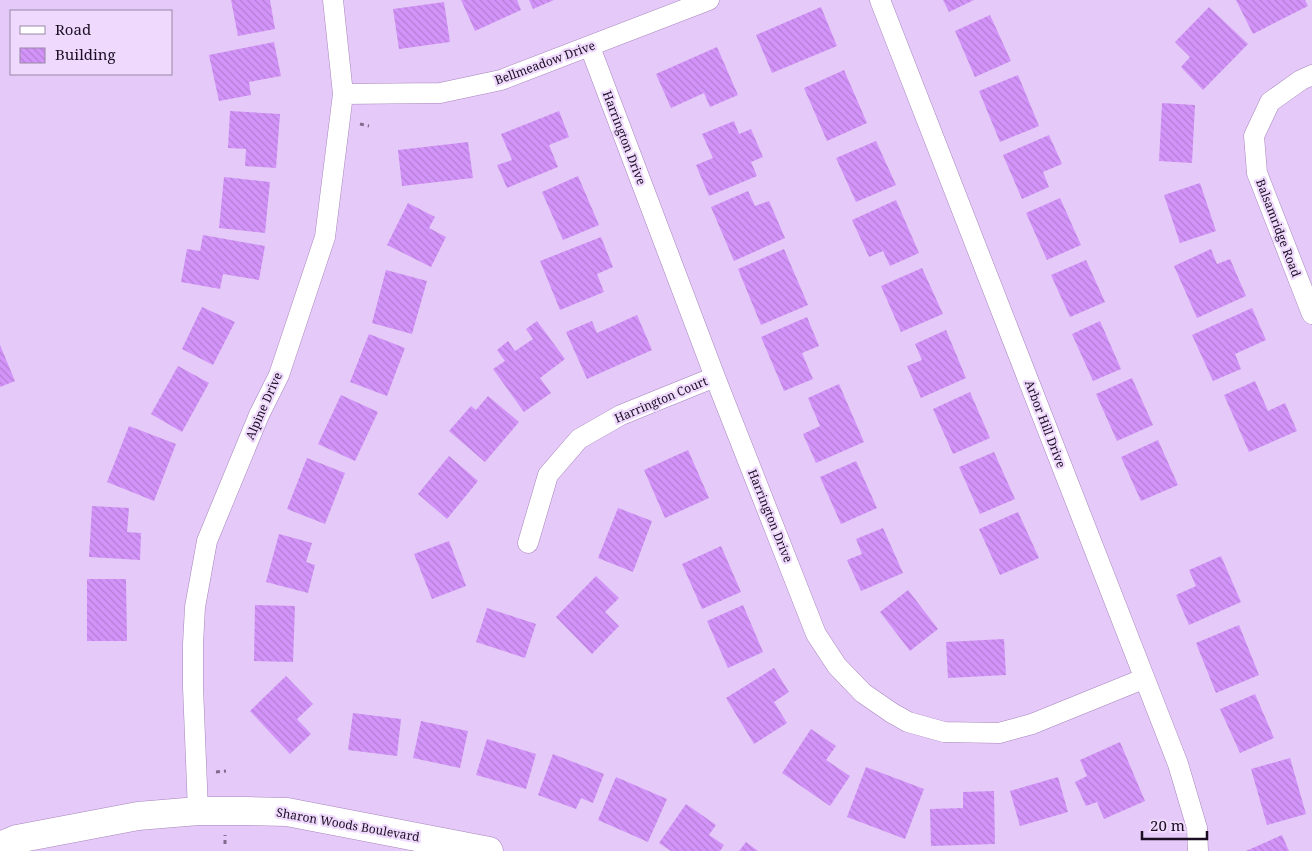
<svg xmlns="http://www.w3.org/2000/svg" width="1312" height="851" font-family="'Noto Serif',serif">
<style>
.building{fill:url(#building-back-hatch)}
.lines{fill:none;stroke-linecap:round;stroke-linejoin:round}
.street-casing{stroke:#a785bd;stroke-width:21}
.secondary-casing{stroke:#a785bd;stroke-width:29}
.path{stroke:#816c8e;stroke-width:3;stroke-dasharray:4 4;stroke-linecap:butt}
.street{stroke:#fff;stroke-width:20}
.secondary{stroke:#fff;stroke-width:28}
.labels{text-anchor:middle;stroke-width:4.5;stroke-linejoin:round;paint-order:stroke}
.street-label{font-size:12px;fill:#1b0e23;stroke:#efd9fd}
</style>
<defs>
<pattern id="building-back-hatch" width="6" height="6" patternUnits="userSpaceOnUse" patternTransform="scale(1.25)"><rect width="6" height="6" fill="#d394f9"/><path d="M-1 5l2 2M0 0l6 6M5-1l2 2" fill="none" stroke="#b57ed5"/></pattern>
</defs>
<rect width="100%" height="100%" fill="#e5c9f8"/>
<path class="building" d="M231 0H270L275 29 238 36Z
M461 0H517L521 10 475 31Z
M529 0H554L533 9Z
M943 0H974L949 12Z
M1236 0H1305L1308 6 1253 34Z
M444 2 450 42 399 49 393 9Z
M821 7 837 46 772 73 756 35Z
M1209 7 1248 44 1203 90 1181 67 1190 57 1175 42Z
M990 15 1011 61 975 77 955 31Z
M274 42 281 76 249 82 251 95 219 101 209 55Z
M717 47 738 95 710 107 704 93 671 108 656 74Z
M844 70 867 123 827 141 804 88Z
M1018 75 1039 126 1000 142 979 91Z
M1162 103 1195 105 1192 163 1159 161Z
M230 111 280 114 276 168 245 166 246 149 228 148Z
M559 111 569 137 549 145 558 167 507 188 497 165 512 160 501 134Z
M734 121 739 134 751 129 763 157 751 162 757 176 709 196 696 165 713 158 702 134Z
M1049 135 1062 164 1043 172 1049 187 1022 199 1003 155Z
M876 141 896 185 856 202 836 158Z
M468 142 473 178 402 186 398 150Z
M578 176 599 225 563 240 542 192Z
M224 177 270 182 265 233 219 228Z
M1200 183 1216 231 1180 243 1164 195Z
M748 191 755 206 769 201 785 238 734 261 711 207Z
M1060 198 1081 245 1047 260 1026 213Z
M896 200 919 253 890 266 883 251 869 257 852 220Z
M408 203 435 217 429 228 446 237 431 267 387 245Z
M203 235 265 246 259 280 223 274 220 289 181 282 187 249 200 251Z
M601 237 613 267 597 274 604 292 560 310 540 261Z
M784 249 808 305 761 325 738 269Z
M1211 249 1217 264 1230 259 1246 296 1197 318 1174 266Z
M1086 260 1105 302 1070 317 1051 275Z
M922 268 943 314 901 332 881 286Z
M386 270 427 281 412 334 372 323Z
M202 307 235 322 213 365 182 349Z
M1252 308 1266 340 1235 354 1241 369 1213 381 1192 335Z
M637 315 652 350 587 379 566 332 592 321 597 333Z
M807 317 819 346 802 353 813 379 784 391 761 337Z
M537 321 565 359 540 378 551 393 524 412 493 369 505 361 497 350 508 341 515 351 533 339 526 329Z
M1100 321 1121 369 1093 381 1072 334Z
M946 330 966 378 921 398 907 366 922 360 915 344Z
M369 334 405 348 387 396 350 382Z
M0 345 15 381 0 387Z
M178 366 209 383 182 432 151 414Z
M1132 378 1153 425 1117 441 1096 394Z
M1255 381 1268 411 1285 403 1297 431 1249 452 1224 395Z
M839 384 864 442 816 463 803 434 820 426 808 398Z
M970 392 990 438 953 454 933 409Z
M341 395 378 412 355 461 318 444Z
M488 396 519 422 485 462 449 431 471 406 476 410Z
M129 426 176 444 154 501 107 482Z
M1158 440 1178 485 1141 501 1121 457Z
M688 450 709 498 665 518 644 470Z
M994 452 1015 499 980 514 959 467Z
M449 456 478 481 447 519 418 494Z
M307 458 345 473 325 524 287 509Z
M856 461 877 508 841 524 820 477Z
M92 506 129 508 127 532 141 533 140 560 89 557Z
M618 508 652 521 633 572 598 558Z
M1018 512 1039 558 1000 575 979 529Z
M883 528 903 573 861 591 847 560 862 554 856 539Z
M279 534 312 543 306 562 315 565 308 593 266 582Z
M449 541 466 586 432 599 414 554Z
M721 546 741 592 702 609 682 564Z
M1221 556 1241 602 1189 625 1176 595 1196 586 1189 570Z
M596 576 619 598 605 612 619 626 592 654 556 617Z
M87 579H126L127 641H87Z
M908 590 938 629 910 651 880 612Z
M255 605 295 606 293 662 254 661Z
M743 605 763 652 728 668 707 621Z
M487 608 536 624 525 658 476 642Z
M1239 625 1259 675 1216 693 1196 643Z
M1004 639 1006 675 948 678 946 642Z
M774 668 789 692 774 702 787 723 754 744 726 698Z
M286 676 313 704 297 719 311 734 290 754 250 711Z
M1255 694 1274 738 1240 753 1220 709Z
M353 713 401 719 397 756 348 750Z
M421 721 468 731 460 768 413 758Z
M811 729 836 746 826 760 850 776 830 806 782 773Z
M487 739 536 754 526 789 476 775Z
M1120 742 1145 801 1104 819 1097 802 1086 806 1075 782 1087 776 1080 760Z
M553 754 604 774 593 803 581 798 576 809 538 795Z
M1290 758 1306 814 1267 825 1251 769Z
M866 767 924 789 905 839 847 817Z
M616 777 667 799 648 842 598 820Z
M1058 777 1068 812 1020 826 1010 791Z
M994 791 995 844 931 846 930 809 963 808V792Z
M686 804 716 825 709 835 724 845 720 851H671L659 843Z
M1282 835 1289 851H1246Z
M746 842 758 851H739Z"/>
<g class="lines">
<defs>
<path id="street" d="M880 0 1178 764 1197 828 1198 851
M590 47 715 377 816 634 837 666 863 693 892 713 908 722 944 732 999 733 1032 724 1143 679
M1312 75 1301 80 1270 102 1254 136 1257 173 1312 314
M343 94 440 93 501 80 709 0
M528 543 548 475 579 439 621 415 715 377
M198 811 193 687V644L195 607 207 541 259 415 279 375 325 237 343 94 333 0"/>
<path id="secondary" d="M0 846 17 839 138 816 198 811H247L287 812 489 851"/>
</defs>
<use href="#street" class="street-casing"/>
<use href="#secondary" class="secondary-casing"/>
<path class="path" d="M360 124 369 126
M216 772 226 771
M225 844V835"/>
<use href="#street" class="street"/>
<use href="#secondary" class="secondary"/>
</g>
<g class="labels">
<g class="street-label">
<text transform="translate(545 63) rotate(-20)" y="4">Bellmeadow Drive</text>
<text transform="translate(624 138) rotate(69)" y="4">Harrington Drive</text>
<text transform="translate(1278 228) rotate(69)" y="4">Balsamridge Road</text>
<text transform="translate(661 400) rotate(-23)" y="4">Harrington Court</text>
<text transform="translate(264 406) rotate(-66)" y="4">Alpine Drive</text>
<text transform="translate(1045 424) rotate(69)" y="4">Arbor Hill Drive</text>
<text transform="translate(770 516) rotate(68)" y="4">Harrington Drive</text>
<text transform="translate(348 825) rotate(10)" y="4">Sharon Woods Boulevard</text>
</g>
</g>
<rect x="10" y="10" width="162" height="65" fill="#efd9fd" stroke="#9a88a6"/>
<rect x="20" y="26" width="25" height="8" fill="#ffffff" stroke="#9a88a6"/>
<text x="55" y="35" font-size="15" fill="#1b0e23">Road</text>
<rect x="20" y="48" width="25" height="15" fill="url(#building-back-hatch)" stroke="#9a88a6"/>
<text x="55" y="60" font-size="15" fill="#1b0e23">Building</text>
<path d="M1142 831v8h65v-8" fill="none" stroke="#1b0e23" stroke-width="2.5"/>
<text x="1150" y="831" font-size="15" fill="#1b0e23" stroke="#efd9fd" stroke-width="4" paint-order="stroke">20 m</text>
</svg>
